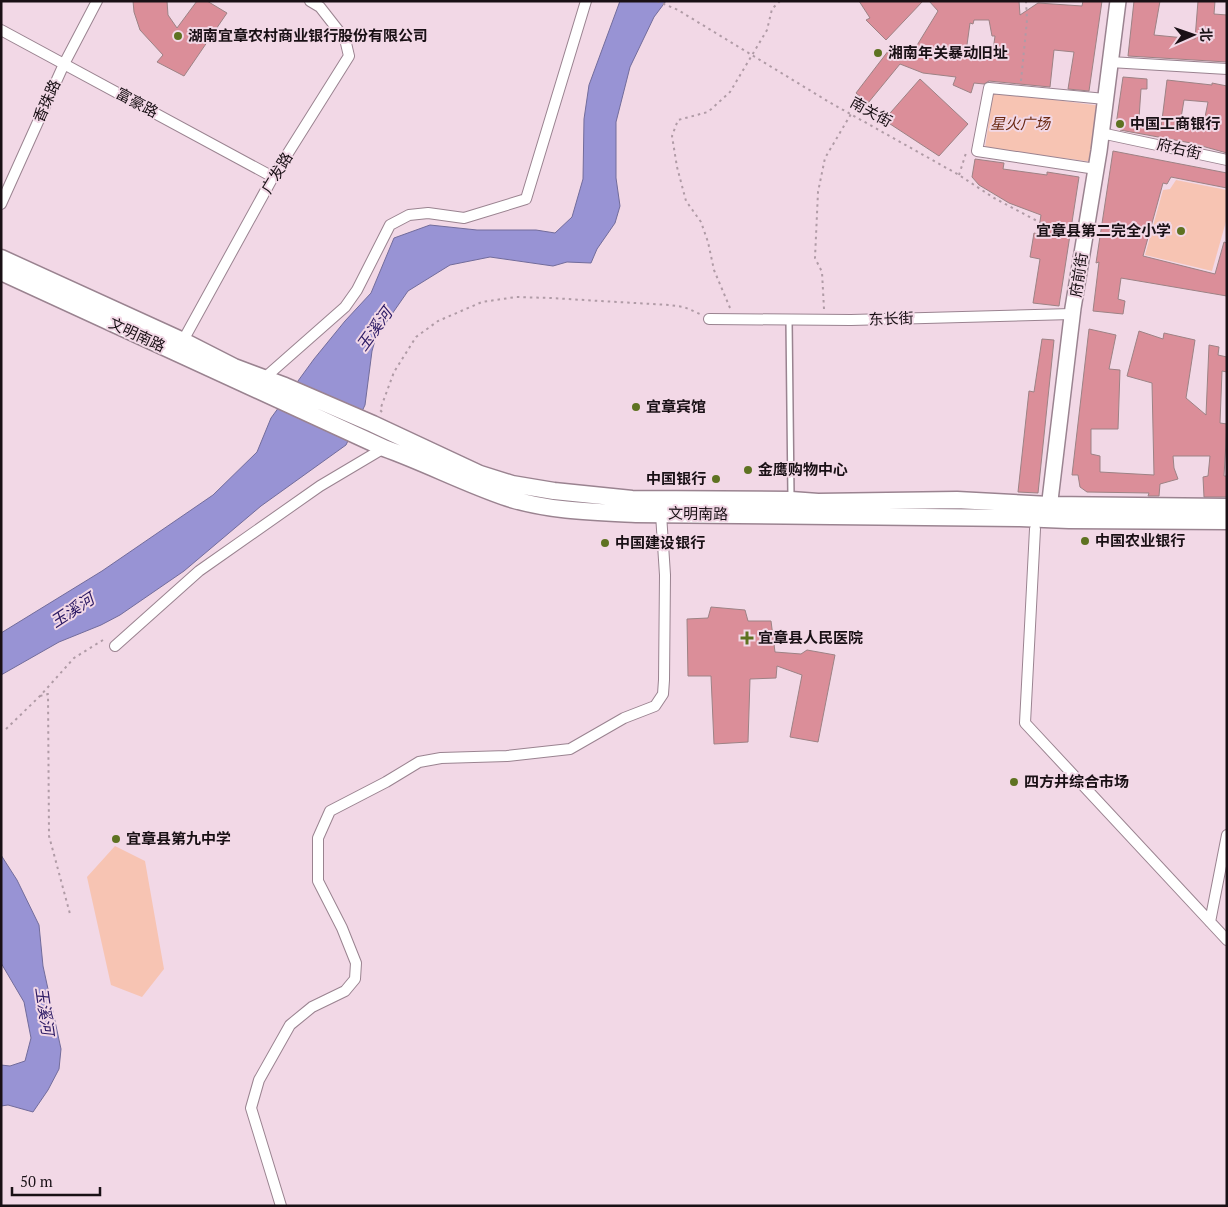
<svg xmlns="http://www.w3.org/2000/svg" width="1228" height="1207" font-family="'PT Serif','Noto Sans SC',serif">
<style>
.green{fill:#f7c4b3}
.water{fill:#9893d4;stroke:#726c9b}
.building{fill:#db8e99;stroke:#9d8285;fill-rule:evenodd}
.lines{fill:none;stroke-linecap:round;stroke-linejoin:round}
.lane-casing{stroke:#9a8390;stroke-width:8}
.street-casing{stroke:#9a8390;stroke-width:12}
.secondary-casing{stroke:#9a8390;stroke-width:18}
.primary-casing{stroke:#9a8390;stroke-width:19}
.path{stroke:#b09ba6;stroke-width:2;stroke-dasharray:2.5 4;stroke-linecap:butt}
.lane{stroke:#fff;stroke-width:5}
.street{stroke:#fff;stroke-width:10}
.secondary{stroke:#fff;stroke-width:15}
.primary{stroke:#fff;stroke-width:16}
.poi-dot{fill:#5e7221;stroke:#f2d8e6;stroke-width:2}
.labels{text-anchor:middle;stroke-width:4;stroke-linejoin:round;paint-order:stroke}
.poi-label{font-size:15px;font-weight:bold;fill:#191015;stroke:#f2d8e6;text-anchor:start}
.street-label{font-size:15px;fill:#191015;stroke:#f2d8e6}
.park-label{font-size:15px;font-style:italic;fill:#682711;stroke:#f2d8e6}
.water-label{font-size:16px;font-style:italic;fill:#2a1863;stroke:#f2d8e6}
</style>
<rect width="100%" height="100%" fill="#f2d8e6"/>
<path class="green" d="M993 92 1102 106 1094 162 985 148Z
M1176 180 1227 190V218L1212 271 1145 255 1163 190 1170 189Z
M115 846 145 861 164 969 142 997 111 985 87 877Z"/>
<path class="water" d="M620 1H666L654 17 630 67 616 122V178L620 206 615 223 597 249 591 263 567 262 553 266 490 257 450 265 408 291 376 337 372 351 365 405 346 445 261 506 184 571 120 615 101 625 59 642 1 675V633L102 571 213 495 257 452 271 418 314 359 345 321 371 293 394 238 430 225 477 230H536L555 233 572 217 583 179 584 119 589 85Z
M1 855 17 880 39 925 43 966 61 1049 59 1069 48 1090 33 1112 8 1105 1 1106V1065L10 1066 25 1061 31 1038 24 1002 1 963Z"/>
<path class="building" d="M133 1H167L168 15 177 28 197 1H207L227 13 184 76 157 62 163 55 140 30 134 12Z
M859 1H923L886 40 866 20 870 18Z
M929 1H1019L1020 15 1038 3 1082 6 1083 1H1102L1089 91 1068 89 1074 52 1054 50 1050 87 989 81 984 84 974 83 971 93 953 85 956 77 923 73 900 64 868 103 856 93 892 46 908 60 938 11ZM974 20H989L992 36H995L992 58 966 52 970 23 973 24Z
M1134 1H1160L1154 35 1195 39 1198 1H1215L1214 14 1227 15V62L1128 56Z
M1123 77 1147 79V89H1141L1139 118 1161 128 1167 80 1212 85V83L1227 86V153L1191 143 1120 130 1116 125ZM1184 100 1208 102 1203 127 1180 124Z
M920 79 968 124 939 156 884 120Z
M1113 151 1227 173V188L1171 177 1167 184 1163 183 1143 256 1215 274 1224 242 1227 243V296L1121 278 1118 299 1125 301 1123 314 1093 311 1099 262 1096 263Z
M975 159 1004 163 1003 169 1047 175V172L1079 177 1059 306 1033 303 1040 259 1030 257 1034 233 1038 234 1041 215 1009 203 979 185 972 177Z
M1089 329 1116 335 1109 369 1120 370 1118 429H1091V454L1100 456V472L1154 475 1152 383 1127 376 1139 331 1163 339 1164 333 1195 340 1186 398 1206 415 1209 345 1219 347 1218 355 1227 357V372L1222 371 1220 423 1227 424 1224 476H1227V497H1204L1203 477 1208 476 1210 456H1173L1174 468 1178 479 1160 484 1159 496H1148L1149 493 1087 492 1080 487 1078 475H1072Z
M1042 339 1054 340 1038 493 1018 492 1029 391 1034 392Z
M711 607 745 610 748 621H771L775 652 801 654 807 650 835 655 818 742 790 737 802 675 777 666 776 678 750 679 748 742 714 744 711 676H688L687 619 708 618Z"/>
<g class="lines">
<defs>
<path id="lane" d="M789 320 791 497"/>
<path id="street" d="M1 30 273 177
M1110 62 1227 69
M1101 133 1227 160
M1096 169 977 151 989 88 1105 99
M1 204 64 64 97 1
M709 319 851 320 1072 314
M180 346 273 177 349 56 345 39 320 7 310 1
M261 381 345 307 357 290 390 225 409 215 428 213 464 218 526 199 586 1
M1035 529 1025 723 1227 940
M115 646 199 571 320 486 384 448
M1210 922 1227 835
M281 1206 251 1108 259 1080 290 1025 312 1007 345 991 355 979 356 963 342 928 318 881V838L330 811 386 782 419 762 441 758 507 756 570 749 624 718 655 706 663 694 664 680 665 575 661 514"/>
<path id="secondary" d="M1048 517 1073 308 1099 151 1118 1"/>
<path id="primary" d="M1 258 183 341 234 367 285 386 373 424 480 474 512 484 554 491 632 499 791 500 818 502 957 500 1049 505 1227 507
M1 272 384 448C426 463 466 484 508 498 549 511 594 512 636 514L1020 518 1069 520 1227 521"/>
</defs>
<use href="#lane" class="lane-casing"/>
<use href="#street" class="street-casing"/>
<use href="#secondary" class="secondary-casing"/>
<use href="#primary" class="primary-casing"/>
<path class="path" d="M657 1 678 10 829 102 959 175 994 198 1056 231 1071 232
M1021 81 1027 20 1026 1
M959 175 966 153
M730 308 714 270 708 242 701 222 686 201 677 167 672 136 678 120 708 112 730 92 767 30 772 9 780 1
M824 309 822 272 815 258 818 192 825 158 851 114
M382 412 380 410 394 372 416 337 438 321 482 302 516 297 550 298 669 305 684 307 700 314
M40 696 48 694 49 836 70 914
M6 729 40 696 74 658 103 640 106 642"/>
<use href="#lane" class="lane"/>
<use href="#street" class="street"/>
<use href="#secondary" class="secondary"/>
<use href="#primary" class="primary"/>
</g>
<g class="poi-dot">
<circle cx="178" cy="36" r="5"/>
<circle cx="878" cy="53" r="5"/>
<circle cx="1120" cy="124" r="5"/>
<circle cx="1181" cy="231" r="5"/>
<circle cx="636" cy="407" r="5"/>
<circle cx="748" cy="470" r="5"/>
<circle cx="716" cy="479" r="5"/>
<circle cx="1085" cy="541" r="5"/>
<circle cx="605" cy="543" r="5"/>
<path d="M744.5 630.5h5v5h5v5h-5v5h-5v-5h-5v-5h5z"/>
<circle cx="1014" cy="782" r="5"/>
<circle cx="116" cy="839" r="5"/>
</g>
<g class="labels">
<g class="poi-label">
<text x="188" y="41">湖南宜章农村商业银行股份有限公司</text>
<text x="888" y="58">湘南年关暴动旧址</text>
<text x="1130" y="129">中国工商银行</text>
<text x="1171" y="236" text-anchor="end">宜章县第二完全小学</text>
<text x="646" y="412">宜章宾馆</text>
<text x="758" y="475">金鹰购物中心</text>
<text x="706" y="484" text-anchor="end">中国银行</text>
<text x="1095" y="546">中国农业银行</text>
<text x="615" y="548">中国建设银行</text>
<text x="758" y="643">宜章县人民医院</text>
<text x="1024" y="787">四方井综合市场</text>
<text x="126" y="844">宜章县第九中学</text>
</g>
<g class="street-label">
<text transform="translate(47 101) rotate(-66)" y="5">香珠路</text>
<text transform="translate(137 103) rotate(28)" y="5">富豪路</text>
<text transform="translate(871 112) rotate(29)" y="5">南关街</text>
<text transform="translate(1179 149) rotate(13)" y="5">府右街</text>
<text transform="translate(277 173) rotate(-59)" y="5">广发路</text>
<text transform="translate(1079 275) rotate(-81)" y="5">府前街</text>
<text transform="translate(891 319) rotate(-2)" y="5">东长街</text>
<text transform="translate(137 335) rotate(25)" y="5">文明南路</text>
<text transform="translate(698 514) rotate(1)" y="5">文明南路</text>
</g>
<g class="park-label">
<text x="1020" y="129">星火广场</text>
</g>
<g class="water-label">
<text transform="translate(374 329) rotate(-54)" y="6">玉溪河</text>
<text transform="translate(72 610) rotate(-33)" y="6">玉溪河</text>
<text transform="translate(45 1011) rotate(82)" y="6">玉溪河</text>
</g>
</g>
<rect width="1228" height="1207" fill="none" stroke="#191015" stroke-width="5"/>
<g transform="translate(1193 35) rotate(88)" stroke="#f2d8e6" stroke-width="4" paint-order="stroke">
<path d="M0-4L9 19L0 12L-9 19Z" fill="#191015"/>
<text y="-8" font-size="14" font-weight="bold" text-anchor="middle" fill="#191015">北</text>
</g>
<path d="M12 1187v8h88v-8" fill="none" stroke="#191015" stroke-width="2.5"/>
<text x="20" y="1187" font-size="15" fill="#191015" stroke="#f2d8e6" stroke-width="4" paint-order="stroke">50 m</text>
</svg>
